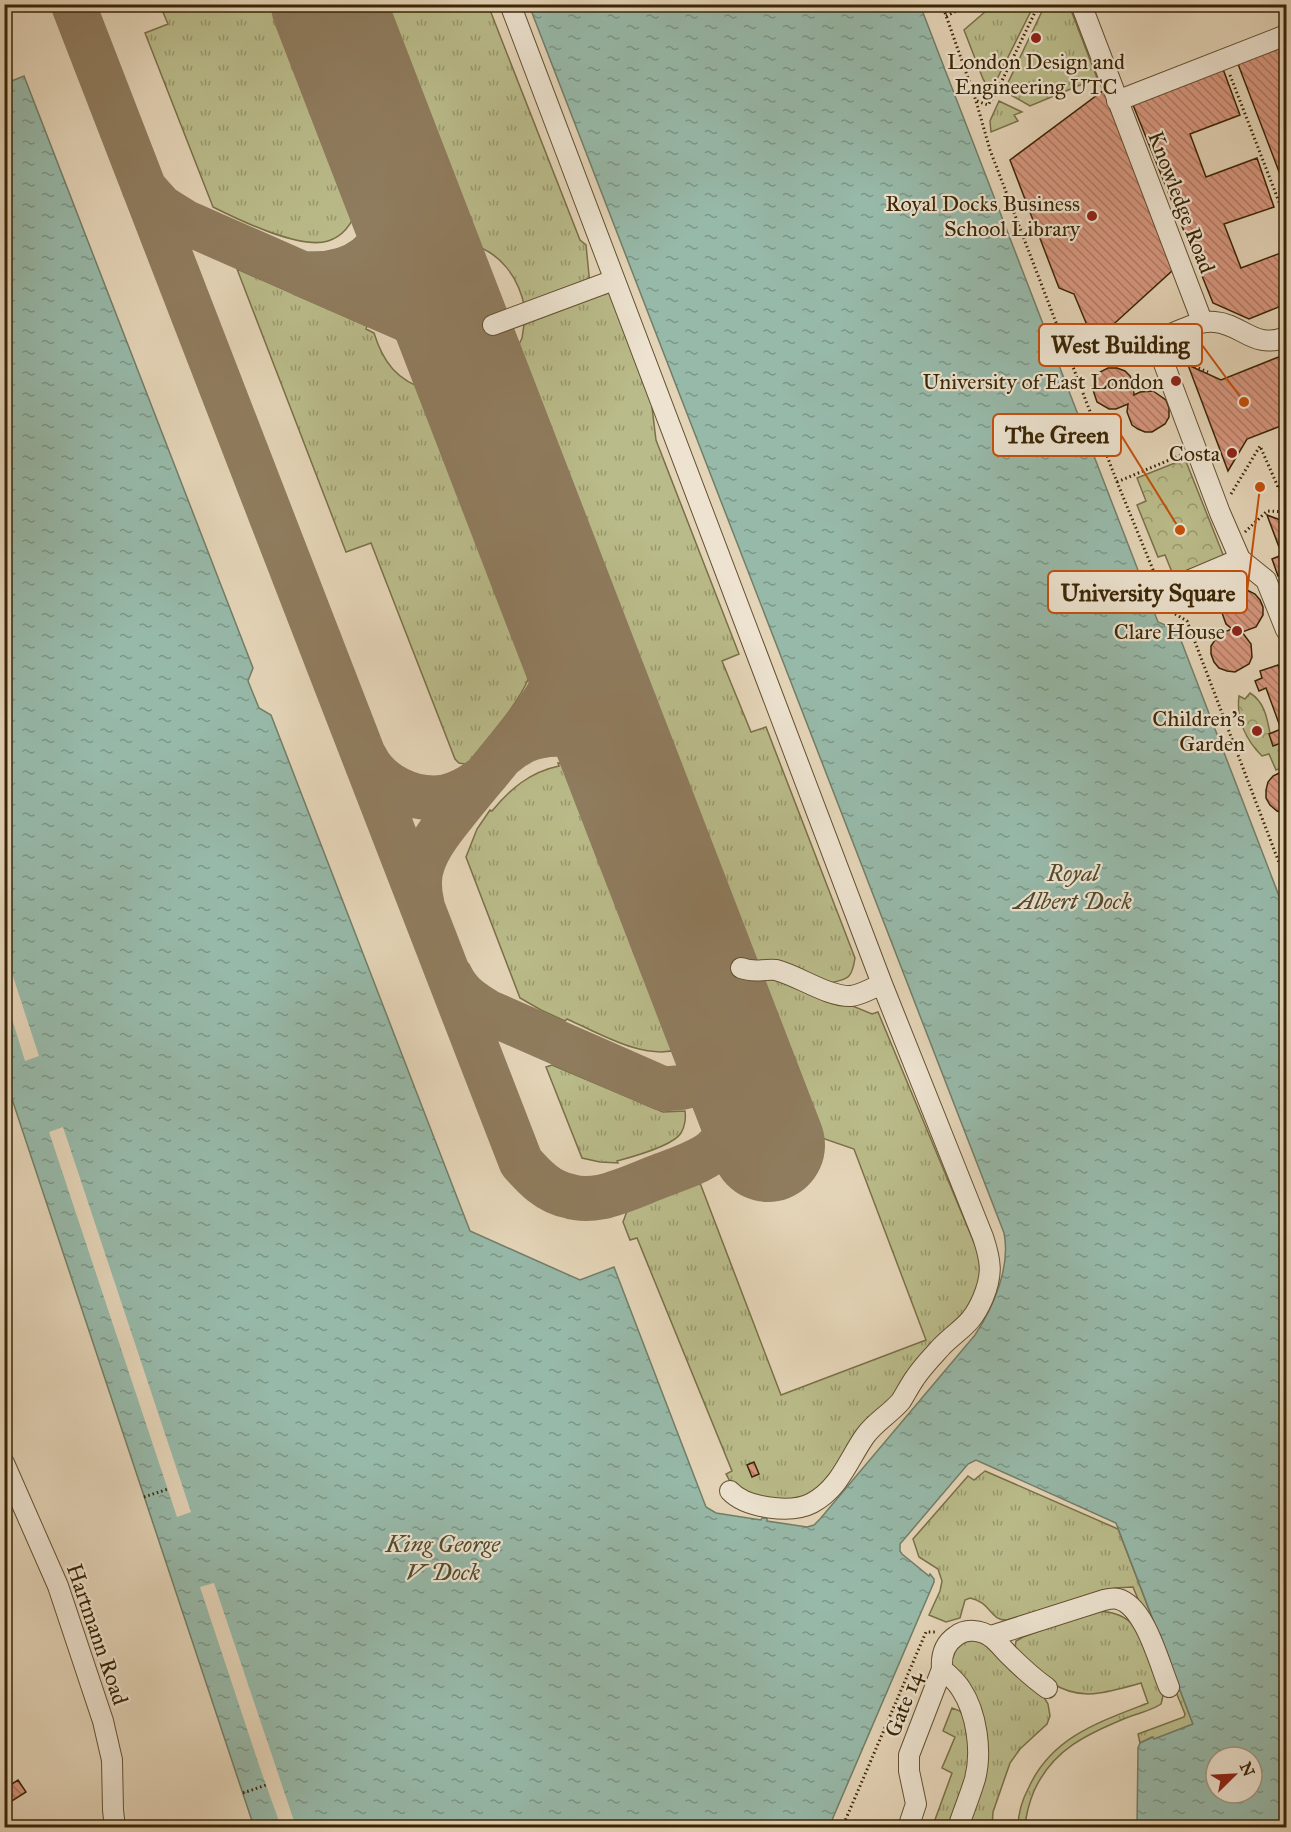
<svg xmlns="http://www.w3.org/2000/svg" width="1291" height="1832" font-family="'IM FELL Great Primer',serif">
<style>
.grass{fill:url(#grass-tufts);stroke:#7a7047;stroke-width:1.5}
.park{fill:url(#park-crowns);stroke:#7a7047;stroke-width:1.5}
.water{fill:url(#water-ripples);stroke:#727e67;stroke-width:1.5;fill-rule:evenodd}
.pier{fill:#e4d4b7}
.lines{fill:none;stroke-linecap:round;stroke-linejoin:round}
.taxiway{stroke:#8f7c5e;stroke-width:45}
.runway{stroke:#8f7c5e;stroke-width:114}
.building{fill:url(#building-back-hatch);stroke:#3a2504;stroke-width:1.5}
.minor-casing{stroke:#645131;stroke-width:22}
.path{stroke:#3a2504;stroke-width:3;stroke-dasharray:1.5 3;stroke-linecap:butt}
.minor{stroke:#ede3d0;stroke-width:20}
.poi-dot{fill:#8f2418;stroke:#ede3d0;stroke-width:2}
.labels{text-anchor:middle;stroke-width:4.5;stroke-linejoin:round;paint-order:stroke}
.poi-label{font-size:22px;fill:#3a2504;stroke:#ede3d0;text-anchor:end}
.street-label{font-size:22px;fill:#3a2504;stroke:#ede3d0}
.water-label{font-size:24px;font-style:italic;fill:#514a2d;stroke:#ede3d0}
.leader{fill:none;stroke:#c54f0a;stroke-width:2}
.callout-dot{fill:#c54f0a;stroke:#ede3d0;stroke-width:2}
.callout{fill:#ede3d0;stroke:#c54f0a;stroke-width:2}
.callout-label{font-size:24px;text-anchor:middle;font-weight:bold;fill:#3a2504}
</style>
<defs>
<pattern id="grass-tufts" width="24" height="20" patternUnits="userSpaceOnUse" patternTransform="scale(1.5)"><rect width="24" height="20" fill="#babb8a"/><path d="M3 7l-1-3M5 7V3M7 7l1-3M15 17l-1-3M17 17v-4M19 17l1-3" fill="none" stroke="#98986f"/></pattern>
<pattern id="park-crowns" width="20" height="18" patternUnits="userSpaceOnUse" patternTransform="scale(1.5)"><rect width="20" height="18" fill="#babb8a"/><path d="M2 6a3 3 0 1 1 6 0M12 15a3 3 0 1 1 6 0" fill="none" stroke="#98986f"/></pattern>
<pattern id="water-ripples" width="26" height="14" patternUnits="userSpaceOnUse" patternTransform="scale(1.5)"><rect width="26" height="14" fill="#97b9a9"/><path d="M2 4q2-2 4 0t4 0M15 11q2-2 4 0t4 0" fill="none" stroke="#7c9687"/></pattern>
<pattern id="building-back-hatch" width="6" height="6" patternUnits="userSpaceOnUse" patternTransform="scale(1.5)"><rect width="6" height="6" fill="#d7977f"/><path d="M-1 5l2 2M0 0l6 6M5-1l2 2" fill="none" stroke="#af7b66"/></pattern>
</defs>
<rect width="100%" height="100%" fill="#e4d4b7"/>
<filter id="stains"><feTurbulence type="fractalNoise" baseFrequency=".00333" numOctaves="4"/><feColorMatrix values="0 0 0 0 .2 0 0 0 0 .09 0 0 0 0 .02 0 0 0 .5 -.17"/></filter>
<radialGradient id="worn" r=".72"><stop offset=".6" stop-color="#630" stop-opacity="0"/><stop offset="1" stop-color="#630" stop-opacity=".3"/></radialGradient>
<path class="grass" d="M 160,5 L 280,5 L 358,207 C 353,222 344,236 328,241 C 300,250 239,220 213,207 L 145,33 L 168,24 Z
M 378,5 L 488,5 L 580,240 L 586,245 L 590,285 L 525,309 C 519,278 501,252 470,244 Z
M 993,5 L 1034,5 L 995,83 L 992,85 L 986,84 L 983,79 L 964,30 Z
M 1045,5 L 1069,5 L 1097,78 L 1030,106 L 1004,91 Z
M 999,101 L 1022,112 L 1014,115 L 1018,121 L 991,132 L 990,121 Z
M 237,269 L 367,326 L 366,329 L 374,333 C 383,362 397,381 428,390 L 530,653 C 531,662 532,669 529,677 C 520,702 488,738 471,760 L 465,764 L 459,763 L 455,759 L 371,543 L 346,552 Z
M 608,292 L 612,294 L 651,399 L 656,440 L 739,654 L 722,661 L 751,732 L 766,727 L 855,958 C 852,978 849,979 830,983 L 750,967 L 513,357 L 522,338 L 525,318 Z
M 558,763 L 571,765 L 680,1049 C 644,1061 599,1033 567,1019 L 565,1021 L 541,1010 L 520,998 L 466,857 L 477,829 L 490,810 L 492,811 C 510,789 530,772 559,766 Z
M 754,978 L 794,982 L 872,1014 L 878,1012 L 980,1257 L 982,1259 L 979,1298 L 818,1493 L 780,1505 L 733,1487 L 726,1474 L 732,1471 L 637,1238 L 630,1240 L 623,1222 L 627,1211 L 700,1183 L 781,1395 L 926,1340 L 854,1149 L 816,1136 Z
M 552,1065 L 663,1112 L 685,1111 C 686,1117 685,1127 681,1133 C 673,1146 632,1157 617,1161 L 618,1163 L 600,1162 L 582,1158 L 546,1067 Z
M 985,1471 L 1118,1529 L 1193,1724 L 1154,1740 L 1152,1737 L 1140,1743 L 1138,1734 L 1184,1717 L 1185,1714 L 1133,1587 L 1115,1588 L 1007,1620 C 990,1621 991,1602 970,1598 L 965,1600 L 960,1618 L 946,1622 L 929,1615 L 940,1591 L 942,1581 L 938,1569 L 919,1557 L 913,1539 L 968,1476 L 974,1480 Z
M 1094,1611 C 1108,1611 1120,1613 1130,1622 C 1137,1629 1163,1680 1163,1690 C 1164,1695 1162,1700 1161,1704 C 1151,1711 1138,1713 1126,1718 C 1086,1735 1053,1749 1034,1791 C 1029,1803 1026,1814 1025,1827 L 1018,1827 C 1018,1812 1022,1800 1029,1787 C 1052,1737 1099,1722 1148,1703 L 1141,1683 C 1127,1687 1113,1691 1099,1693 C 1061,1699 1037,1674 1015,1648 L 1016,1641 L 1023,1637 Z
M 980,1638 L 1039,1689 L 1048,1704 L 1050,1716 L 1047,1724 L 1020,1749 L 1010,1763 L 993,1812 L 992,1827 L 967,1827 L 981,1782 L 951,1667 C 952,1649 961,1640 980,1638 Z
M 952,1708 L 960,1711 L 970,1728 L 973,1758 L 954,1827 L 932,1828 L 952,1773 L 942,1768 L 955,1737 L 943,1731 Z"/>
<path class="park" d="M 1185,459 L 1224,557 L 1174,577 L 1165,555 L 1158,557 L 1137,505 L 1146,501 L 1137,478 Z
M 1250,693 C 1269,705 1267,727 1273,745 L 1286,741 L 1286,766 L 1276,770 L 1269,754 L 1262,756 C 1246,740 1236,719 1239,696 L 1245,699 Z"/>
<path class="water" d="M 529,5 L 920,5 L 1158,622 L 1177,630 L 1286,914 L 1286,1827 L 1137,1827 L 1138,1748 L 1140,1743 L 1153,1737 L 1154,1739 L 1193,1724 L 1116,1523 L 976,1460 L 968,1464 L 900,1544 L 900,1551 L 902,1554 L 929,1576 L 930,1574 L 934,1579 L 934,1582 L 829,1827 L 254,1827 L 5,1078 L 4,84 L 24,76 L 253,668 L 248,681 L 259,708 L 271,715 L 470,1231 L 580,1280 L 614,1267 L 706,1507 L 716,1513 L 761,1520 L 762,1518 L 767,1518 L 767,1521 L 807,1527 L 814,1525 L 820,1519 L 975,1335 C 993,1308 1011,1267 1004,1233 ZM 1216,1757 L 1252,1757 L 1252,1793 L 1216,1793 Z"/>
<path class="pier" d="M 5,952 L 39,1056 L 25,1061 L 5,996 Z
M 63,1127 L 191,1512 L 177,1517 L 49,1132 Z
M 214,1583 L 296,1827 L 281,1827 L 259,1765 L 200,1587 Z"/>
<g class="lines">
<path class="taxiway" d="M 73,4 L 521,1162 C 534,1177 548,1192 569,1196 C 578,1199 591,1199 601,1197 C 620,1193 639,1184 657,1177 C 675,1170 696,1164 712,1152 C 719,1146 725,1139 730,1131 C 742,1109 740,1088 737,1064
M 144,188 L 161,207 L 185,222 L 301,273 C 347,278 382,259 394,213 C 397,204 397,194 397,185
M 302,274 L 426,328 C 449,342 459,354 472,378
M 503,755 C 528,732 567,727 596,746 C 609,754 618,768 627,780
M 365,757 C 378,785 414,802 445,797 C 459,794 471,787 483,778
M 422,904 C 419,891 418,876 423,863 C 429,845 442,829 454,814 C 473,790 493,767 512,743 C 532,718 553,695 561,662 C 565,641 561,620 557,599
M 451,977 C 459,994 473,1003 488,1012 L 661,1088 C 703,1092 723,1064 721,1024"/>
<path class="runway" d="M 328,4 L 768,1145"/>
</g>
<path class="building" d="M 1286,46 L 1286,190 L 1238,64 Z
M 1223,69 L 1240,115 L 1190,134 L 1206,177 L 1257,158 L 1274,207 L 1224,224 L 1241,268 L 1286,251 L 1286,304 L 1249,319 L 1213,303 L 1133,105 Z
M 1104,90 L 1173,270 L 1094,342 L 1074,294 L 1059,288 L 1010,160 Z
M 1286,354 L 1286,424 L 1247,439 L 1228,471 L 1188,365 L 1221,380 Z
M 1108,368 L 1117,368 L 1125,371 L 1130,376 L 1133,382 L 1134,395 L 1140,392 L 1153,391 L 1166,400 L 1169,408 L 1169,417 L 1165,424 L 1152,432 L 1145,432 L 1138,429 L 1132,425 L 1127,412 L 1128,404 L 1116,409 L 1109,409 L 1097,402 L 1092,387 L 1095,378 L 1100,372 Z
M 1267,515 L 1286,522 L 1286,573 L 1278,576 L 1272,559 L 1282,555 Z
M 1240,589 L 1247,590 L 1255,594 L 1260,600 L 1263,607 L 1263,615 L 1256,627 L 1242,632 L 1251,644 L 1252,657 L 1249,664 L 1235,672 L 1227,671 L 1219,668 L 1214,662 L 1211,654 L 1211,646 L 1219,634 L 1232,629 L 1226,624 L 1221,610 L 1227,596 Z
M 1278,665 L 1286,687 L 1286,743 L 1286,741 L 1273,746 L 1269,734 L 1281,729 L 1266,688 L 1259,691 L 1255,681 L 1262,678 L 1260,671 Z
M 1286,771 L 1286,813 L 1283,813 L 1277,811 L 1270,805 L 1266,798 L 1266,790 L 1268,782 L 1273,776 L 1281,772 Z
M 754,1462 L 759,1474 L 752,1477 L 747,1465 Z
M 18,1780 L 26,1792 L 4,1806 L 4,1789 Z"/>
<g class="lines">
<g class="minor-casing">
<path id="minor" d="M 510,4 L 882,984 L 983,1237 C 991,1261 993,1274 983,1298 C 971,1326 961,1327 942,1346 C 933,1356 923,1366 915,1378 C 910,1385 906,1393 901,1401 C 890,1414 875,1422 865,1436 C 848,1460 840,1488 812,1503 C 791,1514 746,1508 730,1491
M 1081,4 L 1202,321
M 1117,101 L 1286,35
M 493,325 L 614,280
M 1286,337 C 1254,350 1242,324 1215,322 C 1198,320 1182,330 1166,336 L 1160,353 L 1220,513 L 1240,559 L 1266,580 L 1286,630
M 1162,592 L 1240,559
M 741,968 C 755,973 761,969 776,970 C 799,976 828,997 851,996 C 861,995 872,988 882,984
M 4,1463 L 58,1586 L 103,1721 L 112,1760 L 113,1810 L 115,1828
M 991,1636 L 1104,1600 C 1108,1599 1114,1598 1118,1599 C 1145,1606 1159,1663 1169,1687
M 908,1828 L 916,1804 L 909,1771 L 909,1755 L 942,1669
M 958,1828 C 963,1812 970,1796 975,1779 C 982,1752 977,1713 961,1689 C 957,1682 949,1675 942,1669 C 941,1656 944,1644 956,1636 C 966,1628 981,1630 991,1637 C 997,1641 1002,1648 1008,1654 C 1020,1666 1033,1678 1047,1688"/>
</g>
<path class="path" d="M 942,4 L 976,101 L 990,150 L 1117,482 L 1156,577
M 946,16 L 971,4
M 1230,75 L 1286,220
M 977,101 L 988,105 L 997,91 L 1039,4
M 1116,334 L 1123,353 L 1145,343
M 1182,361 L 1208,372
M 1117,482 L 1181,455
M 1278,487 L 1286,483
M 1231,494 L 1260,446 L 1278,487 L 1286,499
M 1245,532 L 1267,511 L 1286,512
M 1170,607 L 1172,612 L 1187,621 L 1286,881
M 144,1497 L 168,1489
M 243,1793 L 266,1785
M 842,1828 L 926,1632 L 935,1632"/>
<use href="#minor" class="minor"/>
</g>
<g class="poi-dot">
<circle cx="1036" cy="38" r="6"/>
<circle cx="1092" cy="216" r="6"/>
<circle cx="1176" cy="381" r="6"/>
<circle cx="1232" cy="453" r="6"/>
<circle cx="1237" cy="631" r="6"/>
<circle cx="1257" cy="731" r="6"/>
</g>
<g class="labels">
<g class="poi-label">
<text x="1036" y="69" text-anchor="middle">London Design and<tspan x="1036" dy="25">Engineering UTC</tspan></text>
<text x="1080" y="211">Royal Docks Business<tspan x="1080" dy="25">School Library</tspan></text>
<text x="1164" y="389">University of East London</text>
<text x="1220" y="461">Costa</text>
<text x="1225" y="639">Clare House</text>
<text x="1245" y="726">Children's<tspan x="1245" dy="25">Garden</tspan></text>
</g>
<g class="street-label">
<text transform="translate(1182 202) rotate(69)" y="8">Knowledge Road</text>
<text transform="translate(98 1634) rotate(71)" y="8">Hartmann Road</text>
<text transform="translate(903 1704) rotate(-69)" y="8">Gate 14</text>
</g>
<g class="water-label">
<text x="1073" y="881">Royal<tspan x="1073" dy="28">Albert Dock</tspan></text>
<text x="443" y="1552">King George<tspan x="443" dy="28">V Dock</tspan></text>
</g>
</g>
<path class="leader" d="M1244 402L1202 345M1180 530L1121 435M1260 487L1247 592"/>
<g class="callout-dot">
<circle cx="1244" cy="402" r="6"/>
<circle cx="1180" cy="530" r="6"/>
<circle cx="1260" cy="487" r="6"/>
</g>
<g class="callout">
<rect x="1039" y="324" width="163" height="42" rx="6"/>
<rect x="993" y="414" width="128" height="42" rx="6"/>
<rect x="1048" y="571" width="199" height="42" rx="6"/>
</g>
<g class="callout-label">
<text x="1120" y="353">West Building</text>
<text x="1057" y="443">The Green</text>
<text x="1148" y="601">University Square</text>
</g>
<rect width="1291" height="1832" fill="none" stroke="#e4d4b7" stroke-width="24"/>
<rect x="6" y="6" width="1279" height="1820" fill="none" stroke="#3a2504" stroke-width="3"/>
<rect x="12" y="12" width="1267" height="1808" fill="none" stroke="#3a2504" stroke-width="1.5"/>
<g transform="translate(1234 1775) rotate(66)"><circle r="28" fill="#ede3d0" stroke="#a5977e" stroke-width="1.5"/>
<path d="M0-4.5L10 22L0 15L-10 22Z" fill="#8f2418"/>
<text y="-9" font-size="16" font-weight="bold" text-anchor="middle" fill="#3a2504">N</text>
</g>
<rect width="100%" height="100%" filter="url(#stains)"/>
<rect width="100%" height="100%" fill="url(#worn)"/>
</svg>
